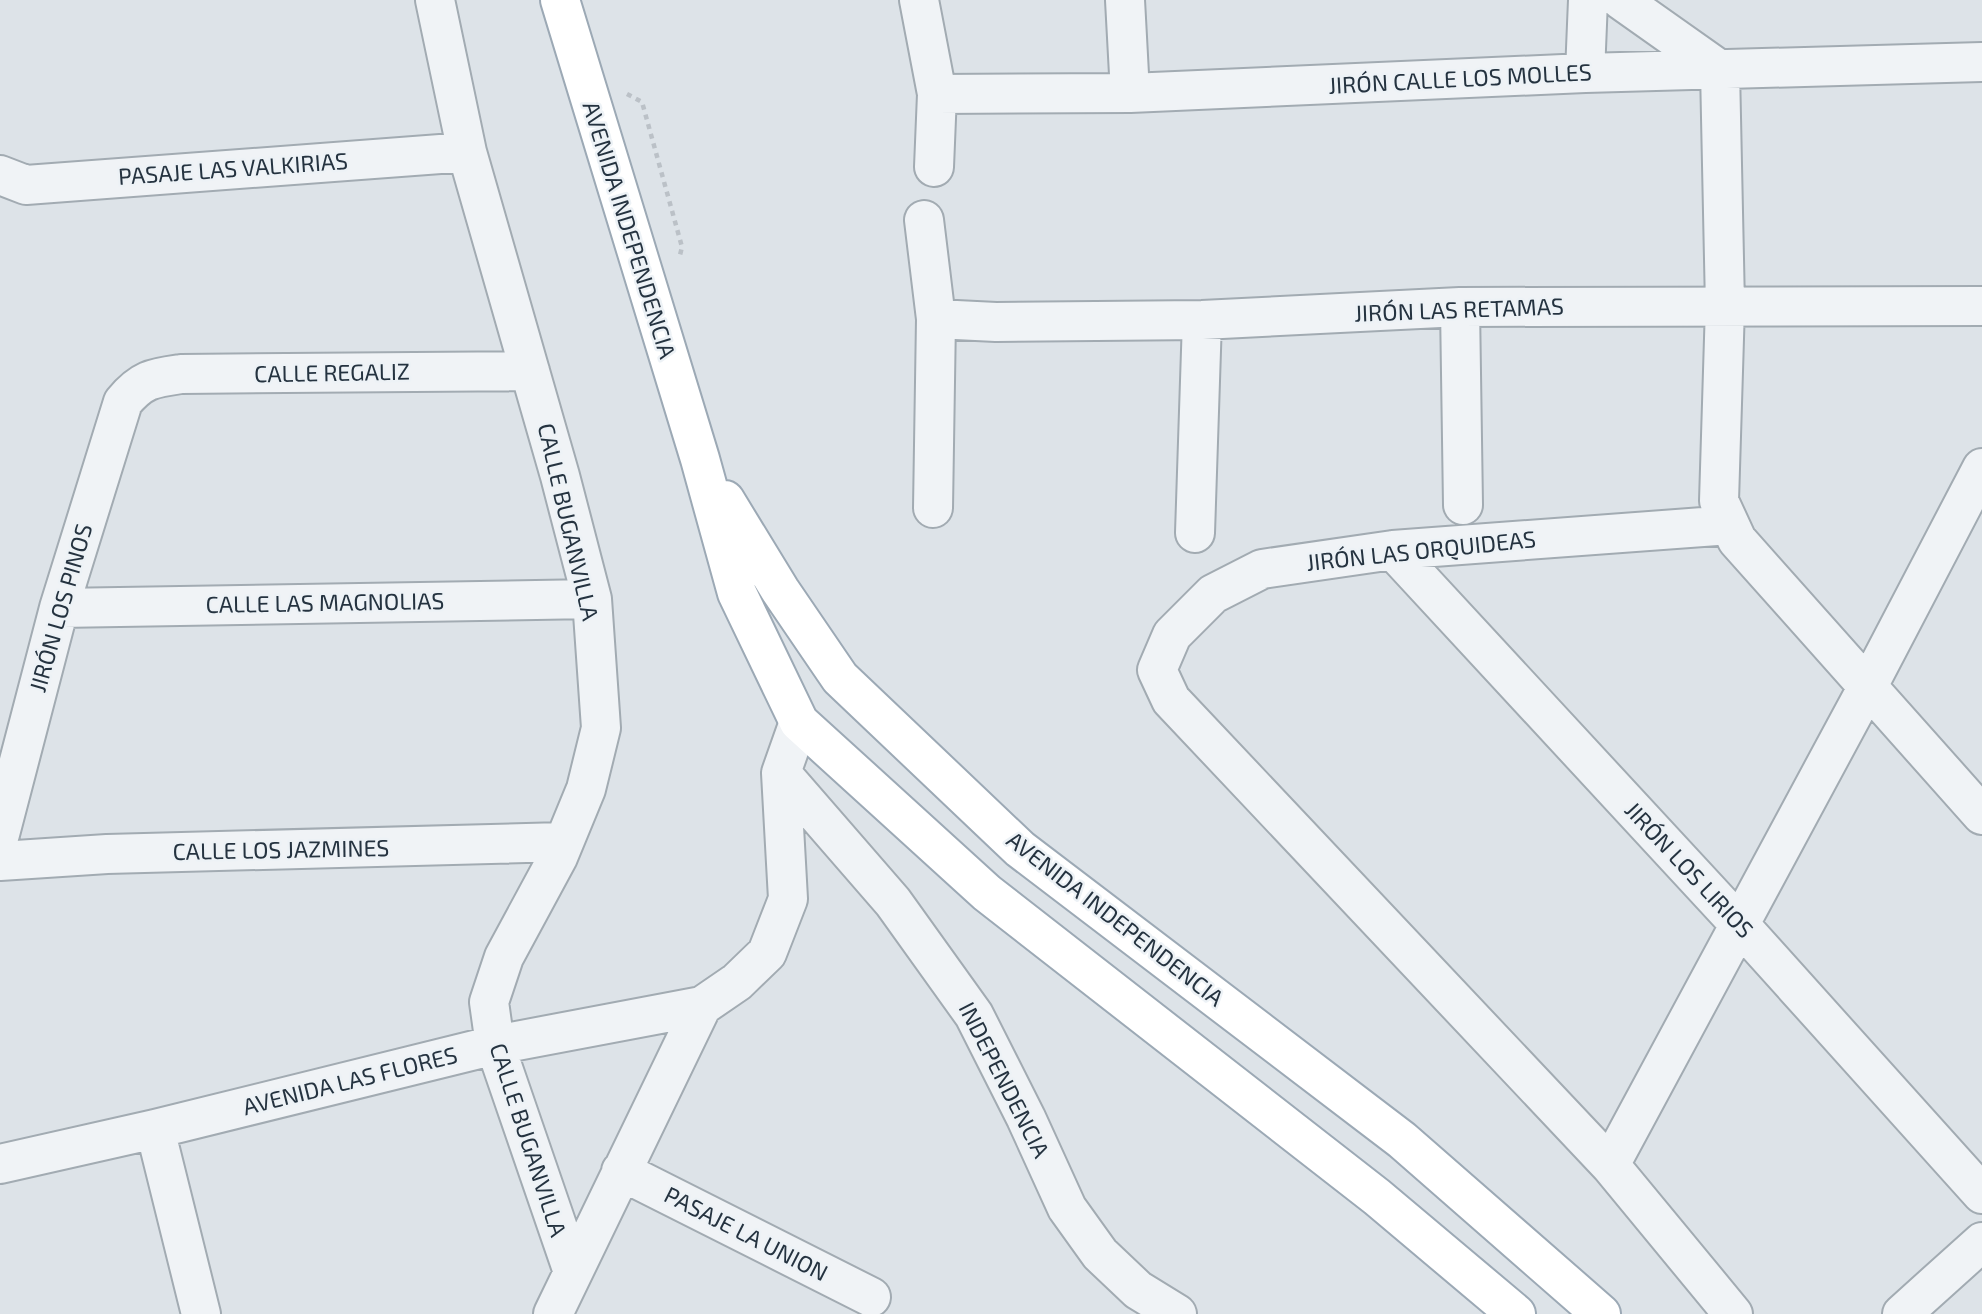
<svg xmlns="http://www.w3.org/2000/svg" width="1982" height="1314" font-family="'Exo 2',sans-serif">
<style>
.lines{fill:none;stroke-linecap:round;stroke-linejoin:round}
.minor-casing{stroke:#a2abb2;stroke-width:42}
.major-casing{stroke:#9ca9b5;stroke-width:42}
.path{stroke:#bbc1c7;stroke-width:4.5;stroke-dasharray:5 5;stroke-linecap:butt}
.minor{stroke:#f0f3f6;stroke-width:38}
.major{stroke:#fff;stroke-width:38}
.labels{text-anchor:middle;stroke-width:5;stroke-linejoin:round;paint-order:stroke}
.street-label{font-size:23px;fill:#253340;stroke:#edf2f6}
</style>
<rect width="100%" height="100%" fill="#dde3e8"/>
<g class="lines">
<g class="minor-casing">
<path id="minor" d="M 435,0 L 467,152 L 560,476 L 592,599 L 601,728 L 586,789 L 558,857 L 504,957 L 489,1002 L 495,1045 L 573,1272
M 919,0 L 937,94 L 934,167
M 1125,0 L 1130,93
M 1621,0 L 1720,70 L 1725,306 L 1719,501 L 1737,540 L 1982,815
M 1585,73 L 1588,0
M 937,94 L 1130,93 L 1585,73 L 1982,62
M 0,175 L 26,185 L 467,152
M 924,220 L 936,319 L 933,508
M 1460,307 L 1463,505
M 936,319 L 996,322 L 1202,320 L 1460,307 L 1982,306
M 1730,525 L 1393,550 L 1262,569 L 1213,594 L 1172,635 L 1157,670 L 1171,700 L 1610,1165 L 1733,1314
M 1195,533 L 1202,320
M 1393,550 L 1740,925 L 1982,1194
M 59,608 L 592,599
M 781,773 L 893,902 L 974,1015 L 1026,1118 L 1067,1208 L 1100,1254 L 1138,1290 L 1177,1314
M 0,834 L 59,608 L 123,402 C 142,379 153,378 181,374 L 530,371
M 0,861 L 107,854 L 563,842
M 155,1129 L 201,1314
M 0,1164 L 155,1129 L 495,1045 L 702,1006
M 1610,1165 L 1867,688 L 1982,468
M 621,1171 L 871,1297
M 553,1314 L 702,1006 L 737,982 L 767,953 L 788,899 L 781,773 L 799,722
M 1902,1314 L 1982,1242"/>
</g>
<g class="major-casing">
<path id="major" d="M 560,0 L 700,459 L 737,593 L 799,722 L 987,893 L 1377,1197 L 1516,1314
M 725,500 L 780,590 L 840,678 L 1020,849 L 1402,1140 L 1601,1314"/>
</g>
<path class="path" d="M 627,94 L 642,102 L 682,247 L 679,259"/>
<use href="#minor" class="minor"/>
<use href="#major" class="major"/>
</g>
<g class="labels">
<g class="street-label">
<text transform="translate(1460 79) rotate(-3)" y="8">JIRÓN CALLE LOS MOLLES</text>
<text transform="translate(233 169) rotate(-4)" y="8">PASAJE LAS VALKIRIAS</text>
<text transform="translate(629 230) rotate(73)" y="8">AVENIDA INDEPENDENCIA</text>
<text transform="translate(1459 310) rotate(-2)" y="8">JIRÓN LAS RETAMAS</text>
<text transform="translate(332 373) rotate(-1)" y="8">CALLE REGALIZ</text>
<text transform="translate(568 522) rotate(77)" y="8">CALLE BUGANVILLA</text>
<text transform="translate(1421 551) rotate(-6)" y="8">JIRÓN LAS ORQUIDEAS</text>
<text transform="translate(325 603) rotate(-1)" y="8">CALLE LAS MAGNOLIAS</text>
<text transform="translate(61 608) rotate(-74)" y="8">JIRÓN LOS PINOS</text>
<text transform="translate(281 850) rotate(-1)" y="8">CALLE LOS JAZMINES</text>
<text transform="translate(1689 870) rotate(47)" y="8">JIRÓN LOS LIRIOS</text>
<text transform="translate(1115 919) rotate(38)" y="8">AVENIDA INDEPENDENCIA</text>
<text transform="translate(1004 1080) rotate(63)" y="8">INDEPENDENCIA</text>
<text transform="translate(350 1081) rotate(-14)" y="8">AVENIDA LAS FLORES</text>
<text transform="translate(528 1140) rotate(72)" y="8">CALLE BUGANVILLA</text>
<text transform="translate(746 1234) rotate(27)" y="8">PASAJE LA UNION</text>
</g>
</g>
</svg>
